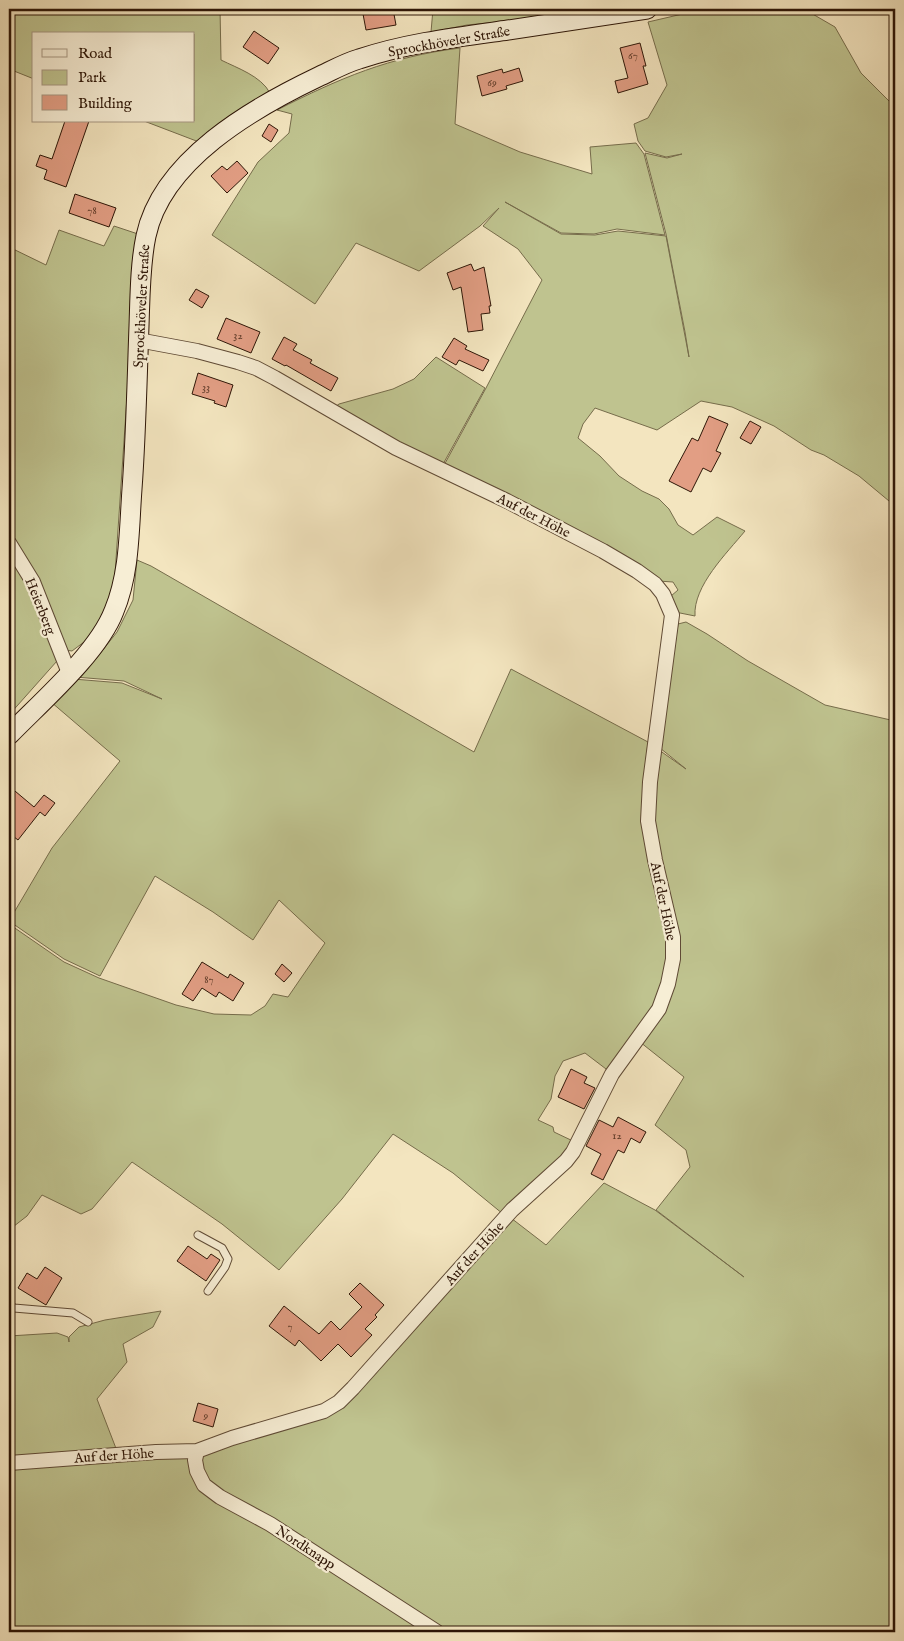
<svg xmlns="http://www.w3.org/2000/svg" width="904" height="1641" font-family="'IM FELL English',serif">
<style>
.green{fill:#bfc38f;stroke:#766c4b}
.building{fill:#e29e84;stroke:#2e1607}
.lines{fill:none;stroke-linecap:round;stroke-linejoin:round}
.lane-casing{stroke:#5f4a35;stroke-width:9}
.street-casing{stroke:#5f4a35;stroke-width:16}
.secondary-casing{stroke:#2e1607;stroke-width:21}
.lane{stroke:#f7eed5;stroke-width:7}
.street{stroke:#f7eed5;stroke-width:14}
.secondary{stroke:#f7eed5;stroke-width:19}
.labels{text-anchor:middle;stroke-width:4.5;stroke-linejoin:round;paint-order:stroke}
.number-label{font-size:11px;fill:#5b3826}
.street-label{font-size:14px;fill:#2e1607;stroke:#f7eed5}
</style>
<rect width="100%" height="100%" fill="#f3e5bf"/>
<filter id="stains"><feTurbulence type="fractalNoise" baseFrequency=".004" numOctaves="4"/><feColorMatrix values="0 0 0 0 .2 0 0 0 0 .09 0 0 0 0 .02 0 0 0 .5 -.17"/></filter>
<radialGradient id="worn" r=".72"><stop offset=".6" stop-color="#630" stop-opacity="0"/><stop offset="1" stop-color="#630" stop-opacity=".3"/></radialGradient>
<path class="green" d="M 9,9 L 220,9 L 221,60 C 237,68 261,76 270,93 L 199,142 L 144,121 L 194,121 L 194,34 L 34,34 L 34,79 L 9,69 Z
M 433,9 L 615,9 L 599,12 L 467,25 L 431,32 Z
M 704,9 L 804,9 L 835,27 L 861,73 L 895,107 L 895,506 L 859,476 L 824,455 L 811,450 L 774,426 L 732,407 L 701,401 L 657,430 L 595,408 L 583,424 L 578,438 L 600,456 L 619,476 L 642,491 L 659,499 L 669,509 L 678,525 L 693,535 L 717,517 L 745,531 C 727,553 693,586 695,616 L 675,612 L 671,596 L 678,590 L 673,582 L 658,581 L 443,467 L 486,388 L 542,280 L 518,249 L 483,226 L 499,208 L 480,226 L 419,271 L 356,243 L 315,304 L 212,235 L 258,162 L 289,133 L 292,114 L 277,110 C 340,78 389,57 460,48 L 455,124 L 520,152 L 592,174 L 590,147 L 636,143 L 644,154 L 665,235 L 617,229 L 594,234 L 561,233 L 505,202 L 561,234 L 595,235 L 618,231 L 666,236 L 689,357 L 685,332 L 666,234 L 645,153 L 667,158 L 682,154 L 666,157 L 645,151 L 638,141 L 634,124 L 648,118 L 667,85 L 648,22 Z
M 114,226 L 138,234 L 114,589 L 97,625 L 88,639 L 72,651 L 65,650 L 9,539 L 9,247 L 46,265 L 59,230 L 104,246 Z
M 436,357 L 485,388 L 442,466 L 335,407 L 339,404 L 393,389 L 414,379 Z
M 9,544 L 14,551 L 57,661 L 9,715 Z
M 137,560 L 151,566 L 474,752 L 511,669 L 648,742 L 644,779 L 667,934 L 667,960 L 655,1007 L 610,1072 L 585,1053 L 563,1061 L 555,1076 L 551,1099 L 538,1120 L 553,1127 L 554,1132 L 575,1142 L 563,1158 L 503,1214 L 453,1173 L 393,1134 L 342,1199 L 279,1270 L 222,1224 L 132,1162 L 92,1209 L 81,1214 L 42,1195 L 27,1216 L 9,1230 L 9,924 L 64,962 L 99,978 L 176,1005 L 214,1014 L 251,1015 L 265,1006 L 273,994 L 288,997 L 325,943 L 279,900 L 253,940 L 213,912 L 155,876 L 100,976 L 64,959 L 9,921 L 52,848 L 120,761 L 51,702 L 73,679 L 122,683 L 162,699 L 124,681 L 75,677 L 95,660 L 117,632 L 133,600 Z
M 686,622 L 707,634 L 748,661 L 825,705 L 895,721 L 895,1632 L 441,1632 L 206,1484 L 201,1454 L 326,1414 L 511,1218 L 546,1245 L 604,1183 L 655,1210 L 744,1277 L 656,1210 L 690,1167 L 686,1150 L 655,1125 L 684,1077 L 640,1042 L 674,983 L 678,969 L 679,935 L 652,822 L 659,750 L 686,769 L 660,748 L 678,624 Z
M 161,1311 L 153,1327 L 123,1344 L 127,1362 L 97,1399 L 117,1451 L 9,1458 L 9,1336 L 57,1333 L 68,1337 L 69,1342 L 69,1337 L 79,1327 L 105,1320 Z
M 189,1453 L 195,1474 L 429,1632 L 9,1632 L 9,1466 Z"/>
<path class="building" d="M 393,9 L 396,25 L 366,30 L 363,14 Z
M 254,31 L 279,48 L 268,64 L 243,47 Z
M 640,43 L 646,66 L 643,66 L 648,84 L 618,93 L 615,81 L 628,78 L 620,48 Z
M 519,68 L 523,81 L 506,86 L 507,89 L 482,96 L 477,76 L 502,69 L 503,73 Z
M 65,121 L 89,121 L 66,187 L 44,179 L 47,170 L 36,166 L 40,155 L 52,159 Z
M 269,124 L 278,130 L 271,142 L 262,136 Z
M 237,161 L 248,173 L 227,193 L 211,176 L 222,166 L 227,170 Z
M 75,194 L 116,208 L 109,227 L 69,213 Z
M 471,264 L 474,271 L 484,267 L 491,306 L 489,306 L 490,313 L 481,314 L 483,330 L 468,332 L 461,287 L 453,290 L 447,273 Z
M 196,289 L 209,296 L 202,308 L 189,300 Z
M 226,318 L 260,332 L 251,353 L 217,339 Z
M 284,337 L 297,344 L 293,350 L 312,360 L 310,363 L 338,378 L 331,391 L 286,365 L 285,366 L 272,359 Z
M 454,338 L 467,346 L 465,349 L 489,360 L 483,371 L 459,360 L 456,365 L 442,357 Z
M 198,373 L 233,385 L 226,407 L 214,403 L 215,401 L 192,394 Z
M 709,416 L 728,424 L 716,451 L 721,453 L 711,472 L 703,468 L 691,492 L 669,481 L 692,438 L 698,441 Z
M 750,421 L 761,427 L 751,444 L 740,438 Z
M 9,786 L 34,807 L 44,795 L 55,803 L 45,816 L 40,812 L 18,840 L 9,833 Z
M 202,962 L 228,978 L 230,974 L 244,983 L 233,1001 L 219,992 L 216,997 L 202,988 L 193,1001 L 182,994 Z
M 282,964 L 292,973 L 284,982 L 275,974 Z
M 571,1069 L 587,1077 L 584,1083 L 595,1088 L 584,1109 L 558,1097 Z
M 618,1117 L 646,1132 L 640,1143 L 631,1138 L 624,1153 L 618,1150 L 603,1180 L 591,1174 L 601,1154 L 586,1146 L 599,1120 L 613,1127 Z
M 188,1246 L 207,1259 L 211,1254 L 220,1260 L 206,1281 L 177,1261 Z
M 45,1267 L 62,1278 L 46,1305 L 18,1288 L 27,1273 L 37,1279 Z
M 360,1283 L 384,1305 L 375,1315 L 377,1317 L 365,1329 L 372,1335 L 351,1357 L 338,1344 L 321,1361 L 299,1340 L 295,1346 L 269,1326 L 284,1306 L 319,1334 L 331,1321 L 340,1330 L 362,1307 L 349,1294 Z
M 198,1403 L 218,1409 L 213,1427 L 193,1421 Z"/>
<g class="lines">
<g class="lane-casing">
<path id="lane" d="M 198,1235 L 222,1248 L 228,1259 L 225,1267 L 208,1291
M 9,1304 L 14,1308 L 73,1313 L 88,1322"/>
</g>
<g class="street-casing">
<path id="street" d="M 9,543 L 33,582 L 69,673
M 197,1451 L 195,1460 L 197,1471 L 204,1485 L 220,1497 L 270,1524 L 437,1632
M 9,1463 L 156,1452 L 197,1451 L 232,1438 L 324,1411 L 339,1402 L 353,1388 L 512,1210 L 566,1161 L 573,1152 L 612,1074 L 659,1009 L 668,984 L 673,959 L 673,937 L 655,860 L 648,821 L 650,782 L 672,615 L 663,594 L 655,584 L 637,571 L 603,551 L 507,501 L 396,448 L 275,378 L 256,368 L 238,362 L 197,351 L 138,340"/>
</g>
<g class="secondary-casing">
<path id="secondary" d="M 9,735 C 41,702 98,653 114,611 C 130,573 129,529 132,489 C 136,435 137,380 139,326 C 140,298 140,264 146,236 C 162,160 253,108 318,77 C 331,71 345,63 359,59 C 407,43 458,37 508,30 C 554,23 600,16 647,9"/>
</g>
<use href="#lane" class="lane"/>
<use href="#street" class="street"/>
<use href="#secondary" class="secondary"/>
</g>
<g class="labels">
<g class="number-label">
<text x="633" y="59">67</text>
<text x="492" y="86">69</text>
<text x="92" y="214">78</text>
<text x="238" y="339">32</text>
<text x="206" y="391">33</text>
<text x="209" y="983">87</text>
<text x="617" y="1139">12</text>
<text x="290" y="1330">7</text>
<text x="206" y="1419">9</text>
</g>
<g class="street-label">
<text transform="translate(449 41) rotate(-10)" y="5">Sprockhöveler Straße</text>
<text transform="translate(141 306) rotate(-87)" y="5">Sprockhöveler Straße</text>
<text transform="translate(534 515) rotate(27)" y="5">Auf der Höhe</text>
<text transform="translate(41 606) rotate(68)" y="5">Heierberg</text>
<text transform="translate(664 901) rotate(78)" y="5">Auf der Höhe</text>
<text transform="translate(474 1253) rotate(-48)" y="5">Auf der Höhe</text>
<text transform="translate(114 1455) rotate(-4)" y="5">Auf der Höhe</text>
<text transform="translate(306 1547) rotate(33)" y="5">Nordknapp</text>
</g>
</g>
<rect width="904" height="1641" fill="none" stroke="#f3e5bf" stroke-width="30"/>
<rect x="10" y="10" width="884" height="1621" fill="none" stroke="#2e1607" stroke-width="2.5"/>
<rect x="15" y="15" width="874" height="1611" fill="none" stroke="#2e1607"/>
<rect x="32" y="32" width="162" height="90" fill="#f7eed5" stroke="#a79883"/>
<rect x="42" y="49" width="25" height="8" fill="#f7eed5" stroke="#a79883"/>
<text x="78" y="58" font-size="15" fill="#2e1607">Road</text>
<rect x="42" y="70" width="25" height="15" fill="#bfc38f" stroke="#a79883"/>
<text x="78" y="82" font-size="15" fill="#2e1607">Park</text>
<rect x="42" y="95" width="25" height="15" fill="#e29e84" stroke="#a79883"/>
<text x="78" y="108" font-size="15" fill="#2e1607">Building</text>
<rect width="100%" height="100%" filter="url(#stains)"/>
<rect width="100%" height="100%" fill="url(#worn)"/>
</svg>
